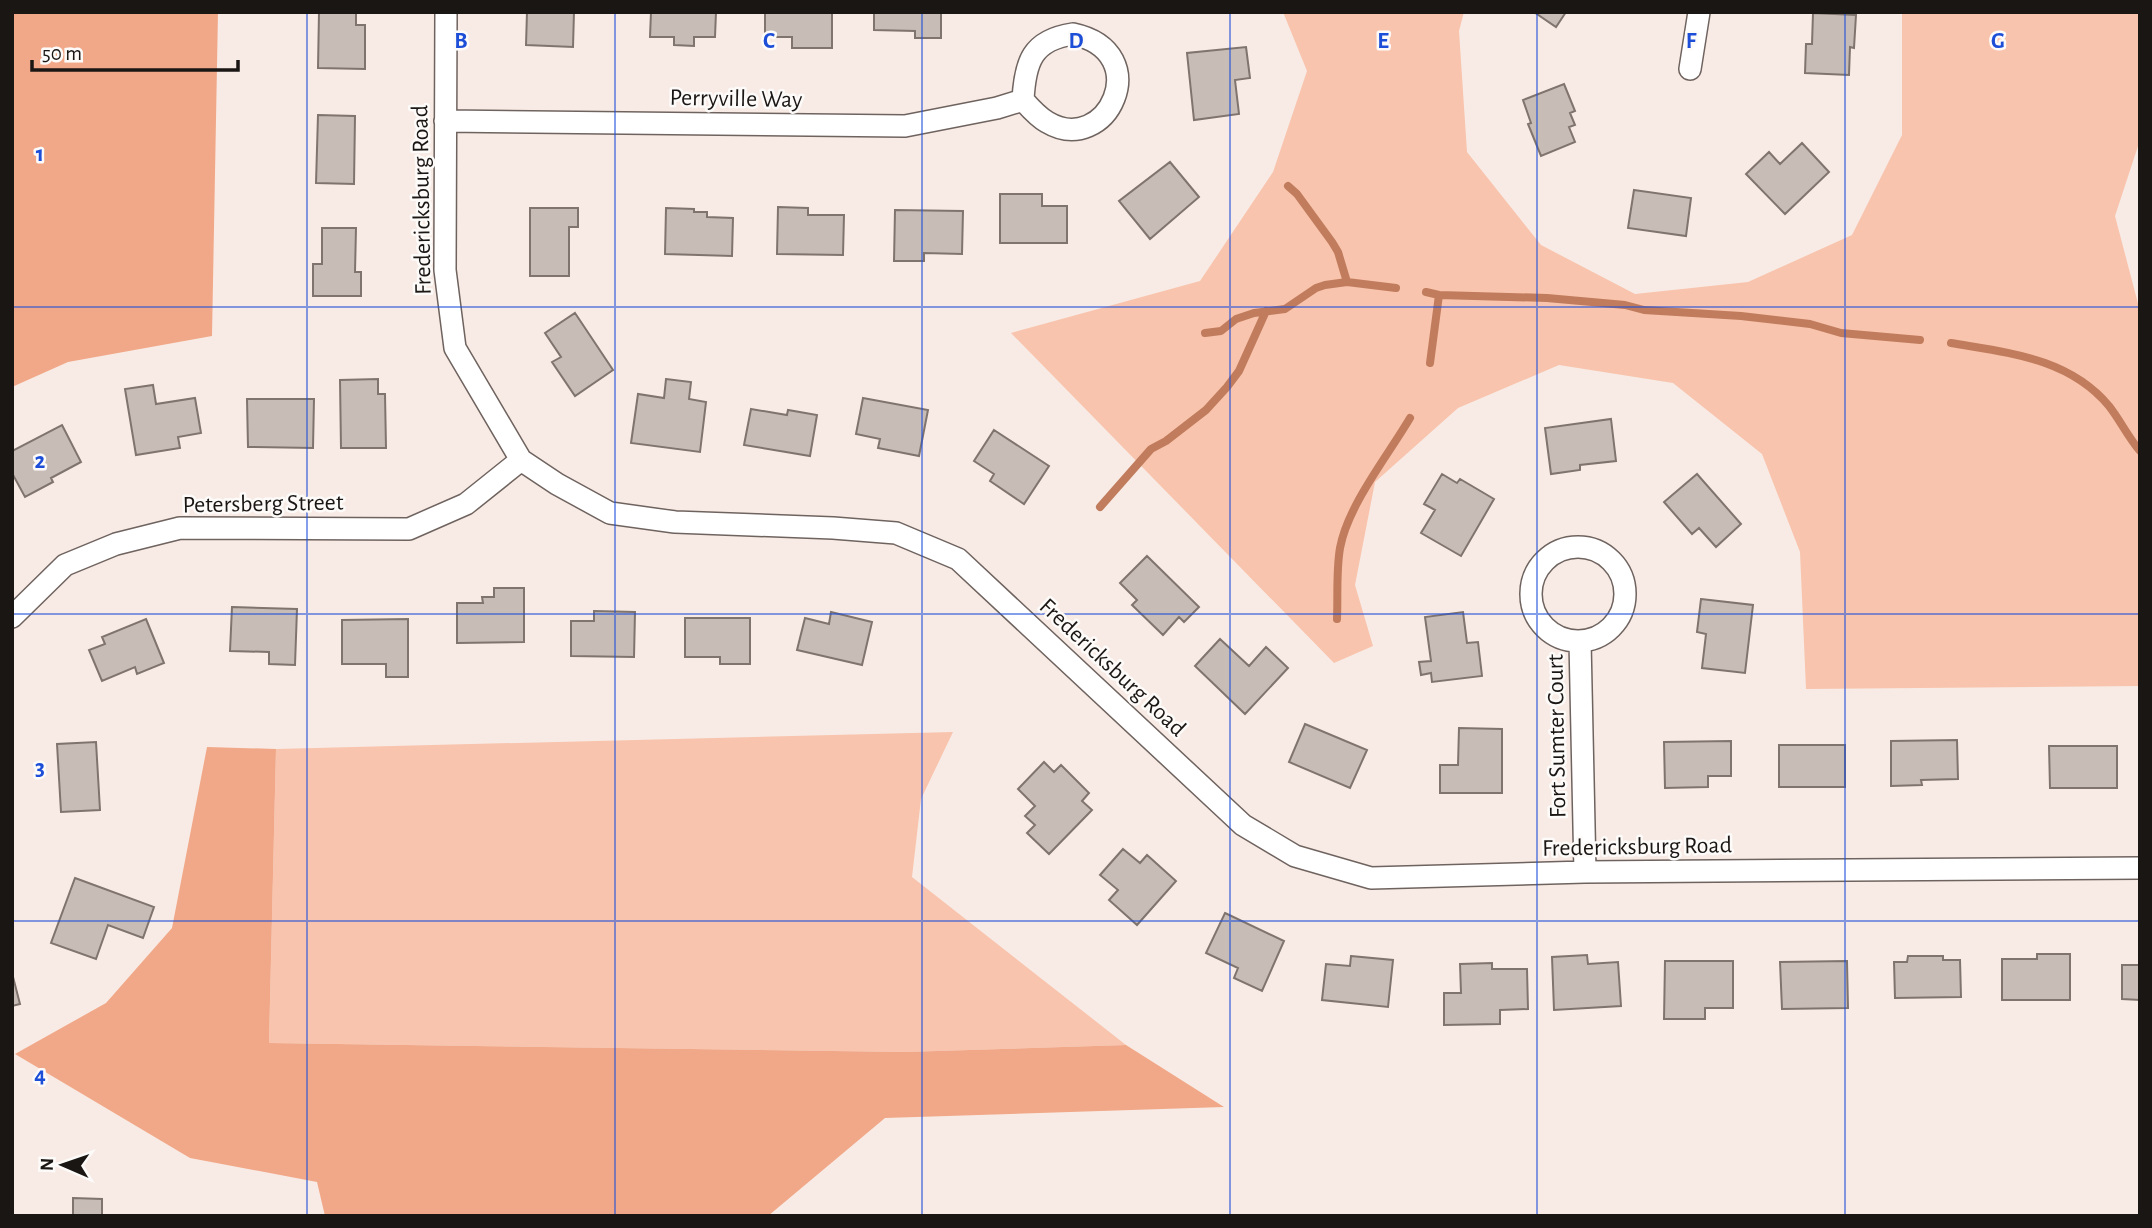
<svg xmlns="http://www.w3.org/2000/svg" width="2152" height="1228" font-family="'Alegreya Sans',sans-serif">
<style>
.green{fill:#f8c4ad}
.forest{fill:#f1a888}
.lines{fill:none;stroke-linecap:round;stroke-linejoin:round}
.stream{stroke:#c17c5d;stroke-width:8}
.building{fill:#c8bcb6;stroke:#80746f;stroke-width:2}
.street-casing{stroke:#6f635f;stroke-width:24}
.street{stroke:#fff;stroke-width:21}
.grid{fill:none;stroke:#1d4ed8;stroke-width:2;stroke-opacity:0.55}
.labels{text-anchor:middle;stroke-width:5;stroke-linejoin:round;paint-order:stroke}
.street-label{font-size:24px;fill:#1a1614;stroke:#fdfbf9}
.grid-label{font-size:23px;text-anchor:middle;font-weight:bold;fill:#1d4ed8;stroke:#fdfbf9;stroke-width:5;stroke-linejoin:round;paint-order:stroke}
</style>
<rect width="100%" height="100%" fill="#f8ebe5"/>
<path class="green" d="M 1283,12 L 1464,12 L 1459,31 L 1467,152 L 1541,245 L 1635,294 L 1748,282 L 1852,235 L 1902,135 L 1902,12 L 2140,12 L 2140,140 L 2115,216 L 2140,311 L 2140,686 L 1806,689 L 1800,552 L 1762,454 L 1673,383 L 1559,365 L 1458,408 L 1375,482 L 1355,585 L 1373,646 L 1334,663 L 1011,333 L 1200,281 L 1273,172 L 1307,71 Z
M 953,732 L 921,799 L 912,877 L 1126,1045 L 904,1052 L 269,1043 L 276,749 Z"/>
<path class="forest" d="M 12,12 L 218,12 L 212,336 L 68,362 L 12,387 Z
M 207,747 L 276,749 L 269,1043 L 904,1052 L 1126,1045 L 1224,1107 L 885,1118 L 768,1216 L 325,1216 L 317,1182 L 190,1158 L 15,1054 L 106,1003 L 172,928 Z"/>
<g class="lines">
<path class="stream" d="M 1288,186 L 1297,194 L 1332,242 L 1338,252 L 1347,282
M 1426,292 L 1439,295 L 1547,298 L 1625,305 L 1644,310 L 1741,316 L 1810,324 L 1841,333 L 1920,340
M 1205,333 L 1221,331 L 1236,319 L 1254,313 L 1285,309 L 1316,288 L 1325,285 L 1347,282 L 1396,288
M 1951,343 C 2009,353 2069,358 2109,406 C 2120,420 2128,437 2140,451
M 1430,363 L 1439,295
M 1100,507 L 1151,449 L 1166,441 L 1206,410 L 1227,387 L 1239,371 L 1266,311
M 1337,619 C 1338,595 1336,572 1340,548 C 1348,505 1387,457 1410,418"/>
</g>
<path class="building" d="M 319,12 L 356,12 L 356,25 L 365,25 L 365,69 L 318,68 Z
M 527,12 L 574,12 L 573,47 L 526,45 Z
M 651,12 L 716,12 L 715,37 L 694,37 L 694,46 L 674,45 L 674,37 L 650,37 Z
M 765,12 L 832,12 L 832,48 L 792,48 L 792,37 L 765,37 Z
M 874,12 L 941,12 L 941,38 L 915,38 L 915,31 L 874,30 Z
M 1534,12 L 1566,12 L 1556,27 Z
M 1813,13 L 1856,15 L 1854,48 L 1850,47 L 1849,75 L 1805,73 L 1806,44 L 1812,44 Z
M 1246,47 L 1250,78 L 1235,80 L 1239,114 L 1194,120 L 1187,53 Z
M 1564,84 L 1575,111 L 1570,113 L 1575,125 L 1569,127 L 1575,142 L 1541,156 L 1528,124 L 1531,123 L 1523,100 Z
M 318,115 L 355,116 L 354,184 L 316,183 Z
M 1802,143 L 1829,172 L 1785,214 L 1746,174 L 1769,152 L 1780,164 Z
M 1170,162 L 1199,197 L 1150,239 L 1119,201 Z
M 1634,190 L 1691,198 L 1686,236 L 1628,228 Z
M 1000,194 L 1042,194 L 1042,206 L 1067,206 L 1067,243 L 1000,243 Z
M 778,207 L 808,208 L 808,215 L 844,215 L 843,255 L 777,254 Z
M 530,208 L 578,208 L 578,227 L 569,227 L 569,276 L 530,276 Z
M 666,208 L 694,209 L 694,212 L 707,212 L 707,217 L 733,218 L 732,256 L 665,254 Z
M 895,210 L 963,211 L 962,254 L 924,253 L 924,261 L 894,261 Z
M 322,228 L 356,228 L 355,272 L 361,272 L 361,296 L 313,296 L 313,264 L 322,264 Z
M 575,313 L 613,370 L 575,396 L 552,362 L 561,357 L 545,333 Z
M 378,379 L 378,394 L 385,394 L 386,448 L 341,448 L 340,380 Z
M 666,379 L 691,382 L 689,399 L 706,402 L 700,452 L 631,443 L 638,394 L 664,398 Z
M 153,385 L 156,404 L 195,398 L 201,433 L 178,437 L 180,448 L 136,455 L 125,389 Z
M 863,398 L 928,410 L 919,456 L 878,448 L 880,439 L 856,434 Z
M 247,399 L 314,399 L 313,448 L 248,447 Z
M 751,409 L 787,415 L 788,410 L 817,415 L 810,456 L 744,445 Z
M 1611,419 L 1616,461 L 1580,465 L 1580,470 L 1551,474 L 1545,428 Z
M 62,425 L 81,462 L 51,478 L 53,482 L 25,497 L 12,473 L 12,451 Z
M 994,430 L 1049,466 L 1024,504 L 990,481 L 994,474 L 974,461 Z
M 1442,474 L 1457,483 L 1460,479 L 1494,499 L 1461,556 L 1421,533 L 1435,510 L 1424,504 Z
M 1697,474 L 1741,524 L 1716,547 L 1699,528 L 1692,534 L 1664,502 Z
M 1147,556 L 1199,607 L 1184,622 L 1179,617 L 1163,635 L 1132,605 L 1137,600 L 1120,583 Z
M 494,588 L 524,588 L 524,642 L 457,643 L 457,603 L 483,603 L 482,597 L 494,597 Z
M 1701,599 L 1753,605 L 1745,673 L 1702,668 L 1706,634 L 1697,632 Z
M 232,607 L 297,609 L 295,665 L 269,664 L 269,652 L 230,651 Z
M 594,611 L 635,612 L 634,657 L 571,656 L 571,621 L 594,621 Z
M 831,612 L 872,622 L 862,665 L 797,650 L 805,618 L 829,624 Z
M 1463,612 L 1467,643 L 1478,642 L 1482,676 L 1432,682 L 1431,673 L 1421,675 L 1419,662 L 1431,661 L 1425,617 Z
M 685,618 L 750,618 L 750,664 L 720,664 L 720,657 L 685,657 Z
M 146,619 L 164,663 L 137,674 L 135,667 L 102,681 L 89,650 L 105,644 L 102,637 Z
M 408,619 L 408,677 L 386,677 L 386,664 L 342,664 L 342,620 Z
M 1220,639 L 1249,666 L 1266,647 L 1288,668 L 1245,714 L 1195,666 Z
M 1305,724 L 1367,750 L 1350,788 L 1289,762 Z
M 1459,728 L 1502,729 L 1502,793 L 1440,793 L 1440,765 L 1458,765 Z
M 1957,740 L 1958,779 L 1921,780 L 1922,785 L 1891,786 L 1891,741 Z
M 1731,741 L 1731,776 L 1708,776 L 1708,787 L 1665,788 L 1664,742 Z
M 96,742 L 100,810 L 61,812 L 57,744 Z
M 1779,745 L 1845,745 L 1845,787 L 1779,787 Z
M 2049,746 L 2117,746 L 2117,788 L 2050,788 Z
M 1044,762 L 1054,772 L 1061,765 L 1089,793 L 1082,801 L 1092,810 L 1049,854 L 1027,833 L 1035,825 L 1025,816 L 1035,806 L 1018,789 Z
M 1123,849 L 1140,863 L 1147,855 L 1176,881 L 1137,925 L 1109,900 L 1118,890 L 1100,875 Z
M 75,878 L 154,907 L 143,938 L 108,925 L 96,959 L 51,943 Z
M 1225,913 L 1284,941 L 1262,991 L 1234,978 L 1238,968 L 1206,953 Z
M 2037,954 L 2070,954 L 2070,1000 L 2002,1000 L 2002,959 L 2037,959 Z
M 1587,955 L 1588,964 L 1618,962 L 1621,1006 L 1554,1010 L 1552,957 Z
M 1351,956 L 1393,960 L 1388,1007 L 1322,1000 L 1326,964 L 1350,966 Z
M 1908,956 L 1943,956 L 1943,960 L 1960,960 L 1961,997 L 1895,998 L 1894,962 L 1907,962 Z
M 1665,961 L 1733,961 L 1733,1008 L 1705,1008 L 1705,1019 L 1664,1019 Z
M 1847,961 L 1848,1008 L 1782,1009 L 1780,962 Z
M 1492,963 L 1492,969 L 1527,969 L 1528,1009 L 1500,1010 L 1500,1024 L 1444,1025 L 1444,993 L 1461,993 L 1460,964 Z
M 2122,965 L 2140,965 L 2140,1000 L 2122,999 Z
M 12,973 L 20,1004 L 12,1006 Z
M 73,1198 L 102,1199 L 102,1216 L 73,1216 Z"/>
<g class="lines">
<g class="street-casing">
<path id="street" d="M 446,12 L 445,270 L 455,348 L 521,460 L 557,484 L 610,513 L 675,522 L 833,528 L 896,533 L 958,559 L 1243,825 L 1295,856 L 1371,878 L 1585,872 L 2140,868
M 1073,34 C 1157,52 1107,158 1047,122 C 1038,117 1030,108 1023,100 C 1025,62 1032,40 1073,34 Z
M 1690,69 L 1699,12
M 445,121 L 905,126 L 997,108 L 1023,100
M1531 594a47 47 0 1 1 94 0a47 47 0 1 1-94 0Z
M 12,617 L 65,565 L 116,544 L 180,528 L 409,529 L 466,504 L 521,460
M 1580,641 L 1585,872"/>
</g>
<use href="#street" class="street"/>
</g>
<path class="grid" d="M 307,12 L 307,1216M 615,12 L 615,1216M 922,12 L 922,1216M 1230,12 L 1230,1216M 1537,12 L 1537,1216M 1845,12 L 1845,1216M 12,307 L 2140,307M 12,614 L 2140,614M 12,921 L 2140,921"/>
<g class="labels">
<g class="street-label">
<text transform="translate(736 98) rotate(1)" y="8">Perryville Way</text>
<text transform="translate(421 200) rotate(-91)" y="8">Fredericksburg Road</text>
<text transform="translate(263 503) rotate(-1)" y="8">Petersberg Street</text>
<text transform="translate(1113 667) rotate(43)" y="8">Fredericksburg Road</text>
<text transform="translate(1556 736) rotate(-91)" y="8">Fort Sumter Court</text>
<text transform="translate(1637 846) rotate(-1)" y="8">Fredericksburg Road</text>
</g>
</g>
<g class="grid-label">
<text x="461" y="48">B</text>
<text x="769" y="48">C</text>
<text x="1076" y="48">D</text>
<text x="1383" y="48">E</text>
<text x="1691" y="48">F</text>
<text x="1998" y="48">G</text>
<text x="40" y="161">1</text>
<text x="40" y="468">2</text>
<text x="40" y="775">3</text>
<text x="40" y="1082">4</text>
</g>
<rect width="2152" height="1228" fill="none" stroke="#1a1614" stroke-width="28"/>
<g transform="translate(63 1165) rotate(272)" stroke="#fdfbf9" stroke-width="5" paint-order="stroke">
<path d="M0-5L12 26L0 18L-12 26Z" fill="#1a1614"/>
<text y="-10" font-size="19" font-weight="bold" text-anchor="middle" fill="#1a1614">N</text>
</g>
<path d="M32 60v10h206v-10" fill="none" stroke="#1a1614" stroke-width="3.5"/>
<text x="42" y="60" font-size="21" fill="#1a1614" stroke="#fdfbf9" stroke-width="5" paint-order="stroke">50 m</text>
</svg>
